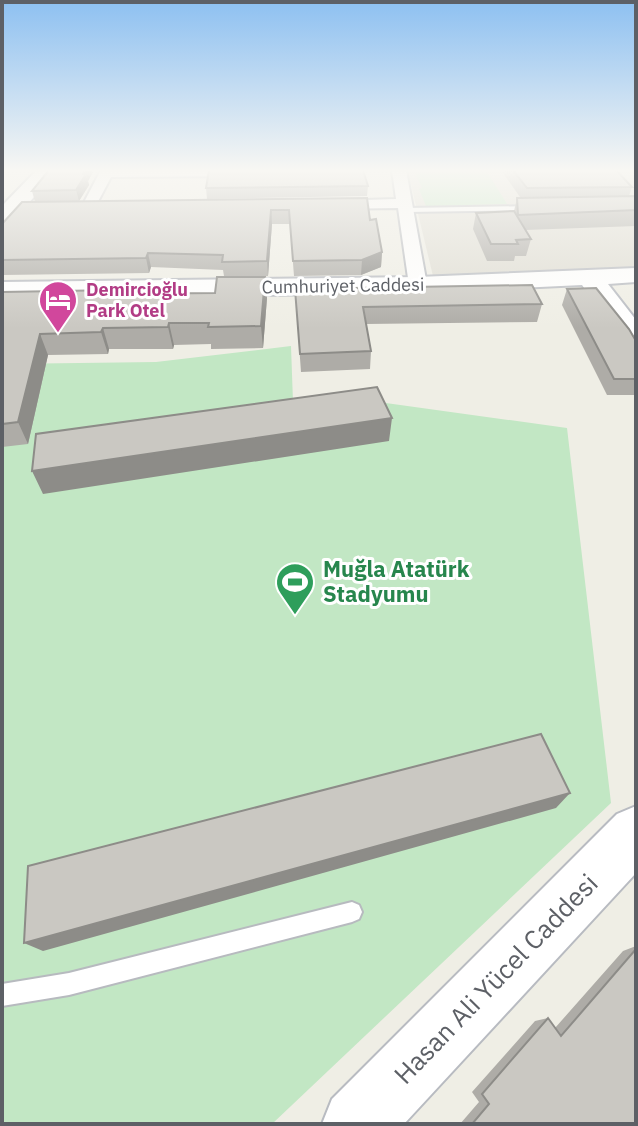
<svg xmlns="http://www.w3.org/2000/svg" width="638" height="1126" font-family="'IBM Plex Sans',sans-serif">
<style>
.education{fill:#dfddd3}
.green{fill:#c2e7c4}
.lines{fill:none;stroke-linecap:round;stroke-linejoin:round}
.lane-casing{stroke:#b7babf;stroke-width:4}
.street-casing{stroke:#b7babf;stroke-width:4}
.secondary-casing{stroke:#b8bbc1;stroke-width:4}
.lane{fill:#fff;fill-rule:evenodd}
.street{fill:#fff;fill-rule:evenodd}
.secondary{fill:#fff;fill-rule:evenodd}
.wall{fill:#aeaca7}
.shaded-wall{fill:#8d8c88}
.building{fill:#cac8c2;stroke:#8d8c88;stroke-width:2}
.labels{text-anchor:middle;stroke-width:6;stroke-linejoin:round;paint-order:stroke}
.far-street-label{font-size:18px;fill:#5d6066;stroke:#fff}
.far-hotel-label{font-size:18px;font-weight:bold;fill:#b23c85;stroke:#fff;text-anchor:start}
.leisure-label{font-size:22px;font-weight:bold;fill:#27864d;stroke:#fff;text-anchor:start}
.near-street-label{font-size:26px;fill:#5d6066;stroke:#fff}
</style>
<rect width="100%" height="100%" fill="#efeee5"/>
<path class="education" d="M 475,170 L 636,170 L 636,270 L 433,276 L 408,172 Z"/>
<path class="green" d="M 486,170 L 507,204 L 426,206 L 419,189 L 422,188 L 415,173 Z
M 291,346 L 293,402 L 357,399 L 567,428 L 611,803 L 272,1124 L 2,1124 L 2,364 L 156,362 Z"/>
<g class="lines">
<g class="lane-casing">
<path id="lane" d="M 533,206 L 537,208 L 536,210 L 406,212 L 402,210 L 406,208 Z
M 352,902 L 359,905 L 362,912 L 359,919 L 352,922 L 69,995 L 2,1006 L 2,984 L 69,973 Z"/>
</g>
<g class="street-casing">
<path id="street" d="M 101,170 L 252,170 L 254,172 L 247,176 L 111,177 L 93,211 L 83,211 L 81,208 Z
M 392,170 L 406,170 L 427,285 L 418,290 L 409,285 L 398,208 L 330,209 L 323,205 L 330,201 L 396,199 Z"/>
</g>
<g class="secondary-casing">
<path id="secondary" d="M 37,170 L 58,170 L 10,224 L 2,226 L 2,206 Z
M 636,268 L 636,282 L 608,284 L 636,320 L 636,347 L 626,345 L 582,285 L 418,293 L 2,298 L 2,282 L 418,277 Z
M 636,806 L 636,873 L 404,1124 L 322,1124 L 332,1099 L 617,814 Z"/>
</g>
<use href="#lane" class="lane"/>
<use href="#street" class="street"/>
<use href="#secondary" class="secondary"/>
</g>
<path class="wall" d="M 49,170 L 94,170 L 88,181 L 89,185 L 79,201 L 35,202 L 32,191 Z
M 504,170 L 616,170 L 632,187 L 629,196 L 636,210 L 636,226 L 525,230 L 531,239 L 526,256 L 515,256 L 514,261 L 487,261 L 473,229 L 476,213 L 514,211 L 517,198 L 520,197 L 503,173 Z
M 368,186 L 367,196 L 207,199 L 206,188 Z
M 367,198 L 370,220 L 382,252 L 381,267 L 361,275 L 294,276 L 290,224 L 272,224 L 268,276 L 224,276 L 223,270 L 151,267 L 149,273 L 2,275 L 2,224 Z
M 265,277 L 267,298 L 263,348 L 211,349 L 211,344 L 174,345 L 173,349 L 109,349 L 108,354 L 48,355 L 28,444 L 2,447 L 2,292 L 215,293 Z
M 295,289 L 542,304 L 537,322 L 366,324 L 371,351 L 370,369 L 301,372 Z
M 567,289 L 636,341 L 636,395 L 607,395 L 562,305 Z
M 636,946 L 636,1124 L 460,1124 L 479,1102 L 472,1092 L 535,1021 L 548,1018 L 555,1028 L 623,951 Z"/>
<path class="shaded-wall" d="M 85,170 L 94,170 L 88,181 L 89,185 L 79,201 L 76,190 Z
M 271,210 L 272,224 L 268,276 L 267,261 Z
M 382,252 L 381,267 L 361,275 L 362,260 Z
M 148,253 L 151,267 L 149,273 L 146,258 Z
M 265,277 L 267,298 L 263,348 L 261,326 Z
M 169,323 L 174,345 L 173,349 L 168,327 Z
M 103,328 L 109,349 L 108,354 L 101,332 Z
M 40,334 L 48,355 L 28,444 L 18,422 Z
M 392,418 L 389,441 L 43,494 L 32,471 Z
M 570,793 L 556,808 L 43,951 L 24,943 Z"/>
<path class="building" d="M 49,170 L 85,170 L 83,174 L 86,174 L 76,190 L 32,191 Z
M 209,170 L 363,170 L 368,186 L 206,188 Z
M 513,170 L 616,170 L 632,187 L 527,188 Z
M 636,196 L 636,210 L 518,215 L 517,198 Z
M 367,198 L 370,220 L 376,219 L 382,252 L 362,260 L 293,261 L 289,210 L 271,210 L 267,261 L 222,262 L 223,255 L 148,253 L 146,258 L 2,260 L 2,224 L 22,202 Z
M 514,211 L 531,239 L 516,240 L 518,244 L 491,244 L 476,213 Z
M 217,277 L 265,277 L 261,326 L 208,327 L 209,323 L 169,323 L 168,327 L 103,328 L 101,332 L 40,334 L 18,422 L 2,424 L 2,292 L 116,290 L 115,294 L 215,293 Z
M 532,285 L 542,304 L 363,307 L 371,351 L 300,354 L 295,289 Z
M 596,288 L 629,329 L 636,341 L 636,379 L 614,379 L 567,289 Z
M 377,387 L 392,418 L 32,471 L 36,434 Z
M 541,734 L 570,793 L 24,943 L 28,866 Z
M 636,949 L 636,1124 L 472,1124 L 489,1104 L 482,1094 L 548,1018 L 561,1036 Z"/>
<linearGradient id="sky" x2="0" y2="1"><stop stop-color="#8dc0f1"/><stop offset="0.52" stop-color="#f8f7f3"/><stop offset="1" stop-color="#f8f7f3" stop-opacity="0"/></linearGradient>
<rect width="638" height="328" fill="url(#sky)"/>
<defs>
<g id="hotel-pin" transform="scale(2)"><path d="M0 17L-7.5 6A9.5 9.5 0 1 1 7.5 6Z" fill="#d1479c" stroke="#fff"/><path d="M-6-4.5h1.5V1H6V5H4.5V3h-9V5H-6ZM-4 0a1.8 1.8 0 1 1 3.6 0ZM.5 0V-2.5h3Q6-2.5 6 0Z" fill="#fff"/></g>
<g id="stadium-pin" transform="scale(2)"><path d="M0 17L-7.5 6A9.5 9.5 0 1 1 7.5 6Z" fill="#2e9e5b" stroke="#fff"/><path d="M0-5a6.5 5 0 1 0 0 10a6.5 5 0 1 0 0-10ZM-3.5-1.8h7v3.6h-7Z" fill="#fff"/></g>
</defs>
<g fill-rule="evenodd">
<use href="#hotel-pin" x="58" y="300"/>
<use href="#stadium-pin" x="295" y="582"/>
</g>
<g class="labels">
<g class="far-street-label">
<text transform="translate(343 286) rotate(-1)" y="6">Cumhuriyet Caddesi</text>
</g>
<g class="far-hotel-label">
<text x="86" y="296">Demircioğlu<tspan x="86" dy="21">Park Otel</tspan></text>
</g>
<g class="leisure-label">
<text x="323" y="577">Muğla Atatürk<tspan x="323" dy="25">Stadyumu</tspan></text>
</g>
<g class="near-street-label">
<text transform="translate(496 979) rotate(-46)" y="9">Hasan Ali Yücel Caddesi</text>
</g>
</g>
<rect width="638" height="1126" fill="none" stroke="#5d6066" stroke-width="8"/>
</svg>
